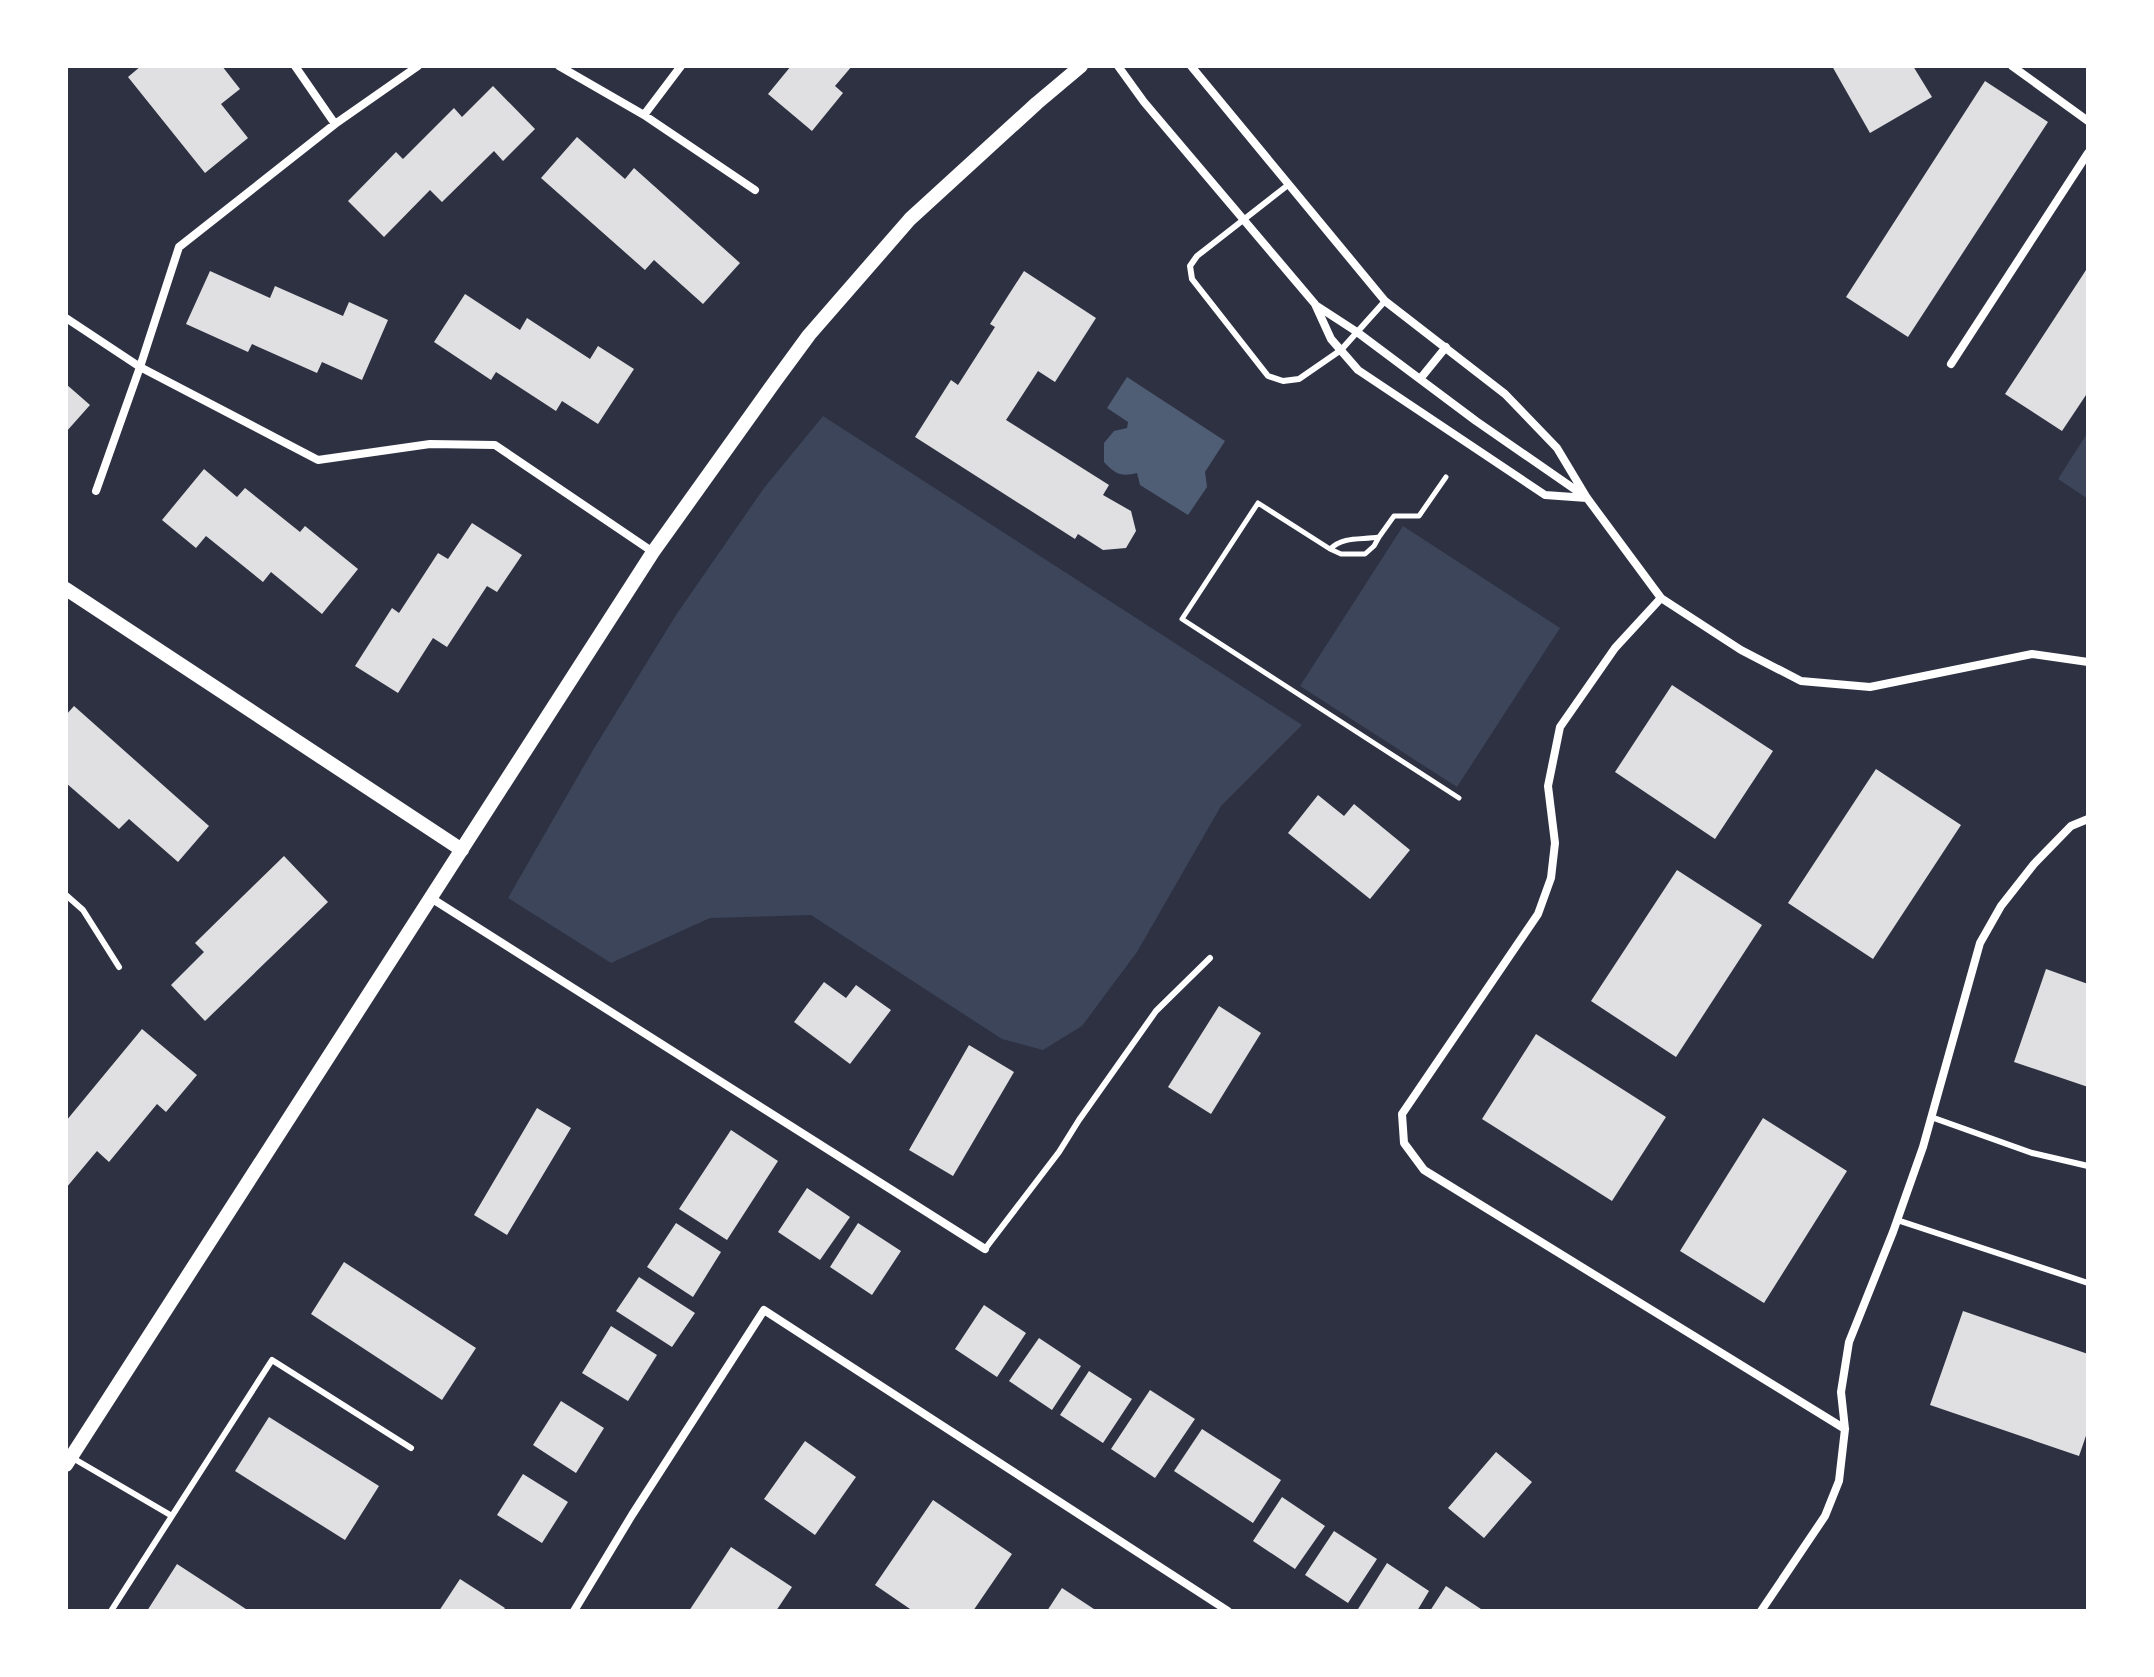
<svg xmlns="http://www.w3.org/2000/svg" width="2154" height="1677" font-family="Jost,sans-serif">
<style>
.green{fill:#3c4559}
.water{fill:#4f5d75}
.building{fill:#e0e0e3}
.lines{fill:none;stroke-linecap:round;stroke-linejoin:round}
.path{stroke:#fff;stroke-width:5}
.service{stroke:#fff;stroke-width:6}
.minor{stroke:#fff;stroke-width:8}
.tertiary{stroke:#fff;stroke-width:14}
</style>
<rect width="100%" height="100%" fill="#2d3142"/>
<path class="green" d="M 823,416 L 1302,725 L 1221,806 L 1137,952 L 1082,1026 L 1043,1050 L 1002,1039 L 811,915 L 710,918 L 611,963 L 508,898 L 593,750 L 676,615 L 764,488 Z
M 2088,432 L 2088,499 L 2058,479 Z
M 1403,526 L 1560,628 L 1457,787 L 1300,686 Z"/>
<path class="water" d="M 1127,377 L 1225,441 L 1205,472 L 1207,487 L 1188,515 L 1140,485 L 1137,473 C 1121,477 1115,474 1104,462 L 1104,443 L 1114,431 L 1127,428 L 1128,422 L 1107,408 Z"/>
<path class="building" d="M 141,66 L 222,66 L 240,89 L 221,104 L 248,138 L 205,173 L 128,77 Z
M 791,66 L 852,66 L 835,86 L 843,93 L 812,131 L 768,94 Z
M 1832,66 L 1913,66 L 1932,97 L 1870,133 Z
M 1985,81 L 2048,122 L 1908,337 L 1846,297 Z
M 493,86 L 535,129 L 503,161 L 494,151 L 442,202 L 430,190 L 384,237 L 348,201 L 396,152 L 403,159 L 454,108 L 462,117 Z
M 577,137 L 625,179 L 634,168 L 740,263 L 703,304 L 654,260 L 645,270 L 541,178 Z
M 2088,267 L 2088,392 L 2062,431 L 2005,394 Z
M 210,271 L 270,298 L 275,286 L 343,316 L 349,302 L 388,320 L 362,380 L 322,362 L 317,373 L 252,344 L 248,352 L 186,324 Z
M 1024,271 L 1096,318 L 1055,382 L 1038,371 L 1006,420 L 1109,485 L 1103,495 L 1131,511 L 1136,531 L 1126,548 L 1103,550 L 1078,534 L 1075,539 L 915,437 L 951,380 L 958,385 L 995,327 L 990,324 Z
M 465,294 L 520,330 L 527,318 L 590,359 L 598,346 L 634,369 L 598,424 L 562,401 L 556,411 L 496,372 L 491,380 L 434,342 Z
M 66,384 L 90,405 L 66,432 Z
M 204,469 L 237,497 L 245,488 L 300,532 L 305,526 L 358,569 L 322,614 L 271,572 L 263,582 L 206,536 L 196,548 L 162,520 Z
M 472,523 L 522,555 L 497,592 L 487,586 L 447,647 L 433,638 L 398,693 L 355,666 L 392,608 L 399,613 L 438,553 L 448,559 Z
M 1672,685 L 1773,751 L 1715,839 L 1615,772 Z
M 74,706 L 209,826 L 178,862 L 129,819 L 119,829 L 66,783 L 66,715 Z
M 1876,769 L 1961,825 L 1873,959 L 1788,903 Z
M 1318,795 L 1344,816 L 1354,804 L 1410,850 L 1370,899 L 1288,833 Z
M 284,856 L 328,902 L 205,1021 L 171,985 L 204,952 L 195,943 Z
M 1677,870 L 1762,925 L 1676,1057 L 1591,1001 Z
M 2046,969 L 2088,984 L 2088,1087 L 2014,1062 Z
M 824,982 L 846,998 L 856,985 L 891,1010 L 850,1064 L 794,1022 Z
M 1219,1006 L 1261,1033 L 1211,1114 L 1168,1087 Z
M 142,1029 L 197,1075 L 166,1112 L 157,1104 L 109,1162 L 97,1151 L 66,1188 L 66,1121 Z
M 1536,1034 L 1666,1117 L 1612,1201 L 1482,1119 Z
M 969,1045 L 1014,1072 L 953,1176 L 909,1150 Z
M 537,1108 L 571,1128 L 507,1235 L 474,1215 Z
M 1763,1118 L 1847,1171 L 1764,1303 L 1680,1251 Z
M 731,1130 L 778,1161 L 727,1240 L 679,1209 Z
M 807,1188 L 850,1217 L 820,1260 L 778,1232 Z
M 676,1223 L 721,1252 L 693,1297 L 647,1267 Z
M 858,1223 L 901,1251 L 872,1295 L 830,1267 Z
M 344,1262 L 476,1348 L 442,1400 L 311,1314 Z
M 639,1277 L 695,1313 L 672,1347 L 616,1311 Z
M 984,1305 L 1026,1333 L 997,1377 L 955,1349 Z
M 1963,1311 L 2088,1354 L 2088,1430 L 2079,1456 L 1930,1405 Z
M 611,1326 L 657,1355 L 628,1401 L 582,1373 Z
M 1039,1338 L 1081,1366 L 1052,1410 L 1009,1381 Z
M 1089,1371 L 1132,1399 L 1103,1443 L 1060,1415 Z
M 1150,1390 L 1195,1419 L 1155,1478 L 1111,1449 Z
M 561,1401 L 604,1428 L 576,1473 L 533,1445 Z
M 269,1417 L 379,1486 L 345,1540 L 235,1471 Z
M 1202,1429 L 1281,1480 L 1253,1523 L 1174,1471 Z
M 805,1441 L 856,1477 L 815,1535 L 764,1499 Z
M 1496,1452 L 1532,1482 L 1484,1538 L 1448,1508 Z
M 523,1474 L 568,1502 L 542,1543 L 497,1515 Z
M 1282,1497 L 1325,1526 L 1295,1569 L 1253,1541 Z
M 933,1500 L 1012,1554 L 973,1611 L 913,1611 L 875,1585 Z
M 1334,1531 L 1377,1559 L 1348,1603 L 1305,1575 Z
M 731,1547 L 792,1587 L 776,1611 L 689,1611 Z
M 1387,1563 L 1429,1591 L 1417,1611 L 1361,1611 L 1358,1609 Z
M 177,1564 L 249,1611 L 147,1611 Z
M 460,1579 L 505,1608 L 503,1611 L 439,1611 Z
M 1446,1586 L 1484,1611 L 1430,1611 Z
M 1062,1588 L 1097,1611 L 1047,1611 Z"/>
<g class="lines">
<path class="path" d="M 1379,537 L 1394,516 L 1419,516 L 1446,477
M 1330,549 L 1341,554 L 1365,554 L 1374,546 L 1379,537 C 1360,540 1344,536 1330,549 L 1258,503 L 1182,619 L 1459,798"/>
<path class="service" d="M 1288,185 L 1197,256 L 1190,266 L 1192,279 L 1268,376 L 1283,381 L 1299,379 L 1341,350 L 1385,301
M 66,895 L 83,910 L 119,967
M 1931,1117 L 2032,1153 L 2088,1166
M 1897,1220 L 2088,1283
M 985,1249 L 1059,1152 L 1079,1120 L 1156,1011 L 1210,958
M 71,1457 L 172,1516
M 111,1611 L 272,1360 L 411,1448"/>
<path class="minor" d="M 295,66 L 335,124
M 418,66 L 335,124 L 179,247 L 140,367 L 318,460 L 430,444 L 495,445 L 653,552
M 559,66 L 644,115 L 755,190
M 1118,66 L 1144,102 L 1315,304 L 1331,339 L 1358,370 L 1545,495 L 1587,498
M 1191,66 L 1385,301 L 1505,394 L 1557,448 L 1587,498 L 1661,598 L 1741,650 L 1801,681 L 1870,687 L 2032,654 L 2088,662
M 2012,66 L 2088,121
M 644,115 L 681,66
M 1317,306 L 1357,332 L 1476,421 L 1583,495
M 66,318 L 140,367 L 96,491
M 1951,364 L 2088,153
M 1420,379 L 1446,347
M 1661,598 L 1615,648 L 1560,727 L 1548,786 L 1555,843 L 1551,878 L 1538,914 L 1402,1114 L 1404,1143 L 1424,1170 L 1845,1429
M 431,898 L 985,1249
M 574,1611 L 632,1515 L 764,1310 L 1228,1611
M 1761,1611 L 1825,1516 L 1839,1481 L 1845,1429 L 1841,1392 L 1849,1342 L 1893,1232 L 1923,1147 L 1980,943 L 2001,906 L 2034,864 L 2071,826 L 2088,819"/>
<path class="tertiary" d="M 66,589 L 462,850
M 66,1465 L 653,552 L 776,380 L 809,335 L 910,219 L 1037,103 L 1081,66"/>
</g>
<rect width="2154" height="1677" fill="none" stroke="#ffffff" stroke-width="136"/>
</svg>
